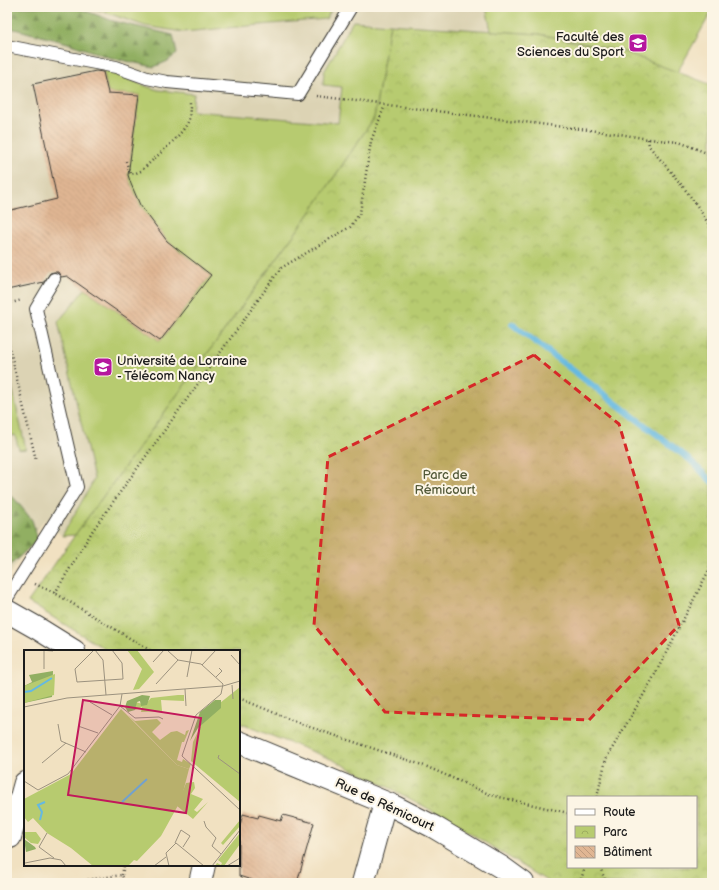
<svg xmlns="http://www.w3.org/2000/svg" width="719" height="890" font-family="'Balsamiq Sans',sans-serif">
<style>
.built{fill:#dcd3b4}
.grass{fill:#b7cb6f;stroke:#6a7446}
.forest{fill:url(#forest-firs);stroke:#56663f}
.park{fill:url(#park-crowns);stroke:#6a7446;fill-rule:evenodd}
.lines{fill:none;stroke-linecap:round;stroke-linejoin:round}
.stream{stroke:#65b9e1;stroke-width:6}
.building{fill:url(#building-back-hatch)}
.service-casing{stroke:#3c3a35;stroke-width:14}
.minor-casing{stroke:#3c3a35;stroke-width:24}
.path{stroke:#3c3a35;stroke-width:2.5;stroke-dasharray:1 3;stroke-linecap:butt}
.service{stroke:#fff;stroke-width:12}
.minor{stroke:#fff;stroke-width:22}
.marked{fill:#d62828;fill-opacity:0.2;stroke:#d62828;stroke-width:3;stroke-dasharray:8 5;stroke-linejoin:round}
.labels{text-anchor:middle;stroke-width:4;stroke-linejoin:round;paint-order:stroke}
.poi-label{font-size:13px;fill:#1c1c1c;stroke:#fcf5e5;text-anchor:end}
.park-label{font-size:13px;fill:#525939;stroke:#fcf5e5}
.street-label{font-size:13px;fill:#1c1c1c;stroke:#fcf5e5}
.inset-river{fill:none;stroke:#65b9e1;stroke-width:2}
.inset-road{fill:none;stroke:#9c927f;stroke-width:1}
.view{fill:#c2185b;fill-opacity:0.15;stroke:#c2185b;stroke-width:2}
.inset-edge{fill:none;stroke:#1c1c1c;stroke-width:2}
</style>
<defs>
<pattern id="forest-firs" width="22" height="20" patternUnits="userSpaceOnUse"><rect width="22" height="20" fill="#91af62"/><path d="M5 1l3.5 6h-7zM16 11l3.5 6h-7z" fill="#768e50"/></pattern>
<pattern id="park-crowns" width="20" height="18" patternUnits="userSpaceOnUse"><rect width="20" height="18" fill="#b7cb6f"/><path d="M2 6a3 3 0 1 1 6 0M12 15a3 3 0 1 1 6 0" fill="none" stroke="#9dae60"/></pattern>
<pattern id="building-back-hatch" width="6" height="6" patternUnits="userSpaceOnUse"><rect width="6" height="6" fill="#e0b693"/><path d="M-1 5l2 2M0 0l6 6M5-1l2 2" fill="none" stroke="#c09c7e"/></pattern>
</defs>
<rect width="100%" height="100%" fill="#fcf5e5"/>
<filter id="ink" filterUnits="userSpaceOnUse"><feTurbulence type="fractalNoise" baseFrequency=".025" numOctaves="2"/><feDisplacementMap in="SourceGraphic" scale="8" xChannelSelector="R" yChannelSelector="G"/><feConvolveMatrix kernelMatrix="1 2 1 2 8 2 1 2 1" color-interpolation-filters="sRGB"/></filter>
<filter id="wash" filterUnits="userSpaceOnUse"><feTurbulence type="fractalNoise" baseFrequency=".012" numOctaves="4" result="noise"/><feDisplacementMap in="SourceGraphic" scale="16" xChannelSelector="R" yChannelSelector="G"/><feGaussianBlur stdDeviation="0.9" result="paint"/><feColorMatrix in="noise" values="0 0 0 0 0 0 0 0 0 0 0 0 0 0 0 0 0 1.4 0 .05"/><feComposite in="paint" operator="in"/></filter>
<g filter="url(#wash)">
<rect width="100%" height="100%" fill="#f1e1c1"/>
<path class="built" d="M 7,7 L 90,7 L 145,26 L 326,19 L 333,7 L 712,7 L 643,59 L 624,52 L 390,24 L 374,118 L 75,535 L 62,536 L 44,520 L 7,579 Z"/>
<path class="grass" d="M 90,7 L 333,7 L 326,19 L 183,32 L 145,26 Z
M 486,7 L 712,7 L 712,11 L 677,73 L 624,52 L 539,34 L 491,31 Z
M 353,21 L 390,24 L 374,118 L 310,213 L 75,535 L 62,536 L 90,487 L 94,479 L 58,322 L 85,289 L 160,341 L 211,275 L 167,241 L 140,205 L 131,184 L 124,162 L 130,160 L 139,95 L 108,93 L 103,70 L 106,70 L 148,87 L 158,90 L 194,94 L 192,111 L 338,123 L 342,87 L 323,85 L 324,72 Z
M 7,366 L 26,449 L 19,450 L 15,435 L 7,437 Z"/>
<path class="forest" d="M 7,7 L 75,7 L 113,21 L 173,35 L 177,53 L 168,61 L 154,67 L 108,57 L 68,43 L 7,27 Z
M 7,494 L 14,498 L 32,520 L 38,540 L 7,568 Z"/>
<path class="park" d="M 390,24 L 539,34 L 624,52 L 712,85 L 712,883 L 550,883 L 462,828 L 427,808 L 388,787 L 331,759 L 239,723 L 239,651 L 108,651 L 28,602 L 75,535 L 310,213 L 374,118 ZM 568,797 L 696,797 L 696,867 L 568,867 Z"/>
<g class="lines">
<path class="stream" d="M 512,324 L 689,459 L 712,482"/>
</g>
<g id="blocks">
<path class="building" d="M 96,71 L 103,72 L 108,93 L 139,95 L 128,175 L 131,184 L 140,205 L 167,241 L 211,275 L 160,341 L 67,276 L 61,277 L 58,272 L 54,272 L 50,273 L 44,282 L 7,290 L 7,211 L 57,199 L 33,84 Z
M 243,814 L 258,818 L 259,815 L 281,821 L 283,815 L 314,823 L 297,883 L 261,883 L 239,876 L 239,829 Z"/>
</g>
</g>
<g filter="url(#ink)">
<use href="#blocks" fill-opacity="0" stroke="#3c3a35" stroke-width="1"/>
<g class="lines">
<g class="service-casing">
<path id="service" d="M 7,46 L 12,47 L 116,67 L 147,78 L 167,82 L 298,94 L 351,7
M 7,598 L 77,487 L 36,309 L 54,279"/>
</g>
<g class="minor-casing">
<path id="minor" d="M 7,611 L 37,628 L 74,651
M 239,742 L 391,805 L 434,827 L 501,867 L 523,883
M 10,837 L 25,783
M 200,883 L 204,865
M 363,883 L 385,803"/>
</g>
<path class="path" d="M 316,96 L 620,134 L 648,139 L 679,142 L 712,155
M 648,139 L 649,146 C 672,174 696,199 712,231
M 126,161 L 130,174 L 136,173 L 141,171 C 153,159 185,134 189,119 C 190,113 190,106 190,100
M 7,304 L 22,300
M 7,337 L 36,460
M 35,584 L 55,593 L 151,651
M 55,593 L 93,530 L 281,268 L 350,227 L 360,213 L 371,141 L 385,105
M 239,698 L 301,724 L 425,766 L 491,795 L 568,813
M 597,797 L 606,759 L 651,682 L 708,572 L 712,562
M 600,867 L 606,883
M 122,875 L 124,865
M 7,883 L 9,858
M 64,883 L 122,875 L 125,883
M 580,883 L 585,867"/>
<use href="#service" class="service"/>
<use href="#minor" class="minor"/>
</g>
</g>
<path class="marked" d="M 534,355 L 619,424 L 679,625 L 589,720 L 385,712 L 314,625 L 328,457 Z"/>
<defs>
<g id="university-square" transform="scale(1)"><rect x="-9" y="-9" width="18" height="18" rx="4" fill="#b5179e" stroke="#fcf5e5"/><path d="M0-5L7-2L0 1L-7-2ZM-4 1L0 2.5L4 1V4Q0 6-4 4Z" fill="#fff"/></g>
</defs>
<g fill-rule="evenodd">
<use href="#university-square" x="638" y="43"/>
<use href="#university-square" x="103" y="367"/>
</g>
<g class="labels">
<g class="poi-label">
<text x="624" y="41">Faculté des<tspan x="624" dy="15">Sciences du Sport</tspan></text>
<text x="117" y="365" text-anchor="start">Université de Lorraine<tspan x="117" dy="15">- Télécom Nancy</tspan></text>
</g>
<g class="park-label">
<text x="445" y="479">Parc de<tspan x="445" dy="15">Rémicourt</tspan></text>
</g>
<g class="street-label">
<text transform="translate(385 804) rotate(25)" y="5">Rue de Rémicourt</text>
</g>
</g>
<g transform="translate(24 650)">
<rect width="216" height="216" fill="#f1e1c1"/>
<path d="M 216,37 L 216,152 L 167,111 L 169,92 L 179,71 L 186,61 ZM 154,45 L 160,45 L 160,51 L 137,50 L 138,61 L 117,62 L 118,57 L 111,60 L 112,52 L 121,55 L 127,48 ZM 104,65 L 111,71 L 133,69 L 137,73 L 128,82 L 136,90 L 147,82 L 153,81 L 161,85 L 162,81 L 165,80 L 160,92 L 158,92 L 153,110 L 158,112 L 159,109 L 167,114 L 165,119 L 153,115 ZM 170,132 L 171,138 L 167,144 L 179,149 L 170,160 L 173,162 L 184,152 L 169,169 L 153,156 L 162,133 ZM 216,170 L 216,176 L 199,195 L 197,193 ZM 0,182 L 12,182 L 17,189 L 14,194 L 7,193 L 0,187 ZM 216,183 L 216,194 L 200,216 L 191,216 L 193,213 L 197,215 L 198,213 L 194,210 Z" fill="#b7cb6f"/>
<path d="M 29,21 L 28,47 L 0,53 L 0,36 L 8,32 L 5,25 ZM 118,45 L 126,46 L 123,55 L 117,56 L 116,51 L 113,52 L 111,60 L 104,62 L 101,57 L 103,51 ZM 191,50 L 197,50 L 197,58 L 174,78 L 166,91 L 176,62 ZM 0,189 L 11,197 L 12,199 L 2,202 Z" fill="#91af62"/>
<path d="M 103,0 L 113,0 L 130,22 L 115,39 L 109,40 L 118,19 ZM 31,24 L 30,45 L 0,53 L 0,36 ZM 97,59 L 153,115 L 165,119 L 157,150 L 137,186 L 113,211 L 110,210 L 104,216 L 69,216 L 47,198 L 23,183 L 9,168 L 4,172 L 0,167 L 0,149 L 47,124 Z" fill="#b7cb6f"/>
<path class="inset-river" d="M 0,42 L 7,41 L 28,28M 98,152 L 123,129M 16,170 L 18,162 L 14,155 L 21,152"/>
<path class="inset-road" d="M 16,0 L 29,1M 70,0 L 51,19 L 53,32 L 99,29 L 98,13 L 88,0M 71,0 L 79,10 L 82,45M 143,0 L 154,10 L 177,14 L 199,34 L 197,44 L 172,65 L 158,106 L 216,160M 207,5 L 216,15M 129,12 L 140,0M 178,15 L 192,0M 20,19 L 20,0M 163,27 L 168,0M 192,27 L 198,21 L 195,18M 132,34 L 154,10M 208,35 L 209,49M 161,39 L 162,56M 66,52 L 88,65M 96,56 L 111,68 L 135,67 L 139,69M 0,57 L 43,48 L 199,36 L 216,31M 34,74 L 37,91 L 62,102M 54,76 L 74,83M 195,105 L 194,108 L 216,124M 18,113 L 42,93M 0,131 L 14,140 L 44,124 L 96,56 L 98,44M 180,171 L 182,177 L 192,188 L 188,196 L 197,204M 23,183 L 15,197 L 30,208M 151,193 L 157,180 L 166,186 L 159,197M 1,213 L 26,208 L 37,210 L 42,216M 130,216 L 142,207M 145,216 L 142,203 L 152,193 L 180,216M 188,216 L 216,180M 203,216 L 216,208"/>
<path class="view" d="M 59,50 L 177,68 L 162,163 L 44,145 Z"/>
<rect width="216" height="216" class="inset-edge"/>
</g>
<rect width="719" height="890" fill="none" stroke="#fcf5e5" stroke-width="24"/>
<rect x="567" y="796" width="130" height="72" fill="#fcf5e5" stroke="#a29e95"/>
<rect x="575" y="809" width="20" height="6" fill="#ffffff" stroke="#a29e95"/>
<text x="603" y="816" font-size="12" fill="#1c1c1c">Route</text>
<rect x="575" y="826" width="20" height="12" fill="url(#park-crowns)" stroke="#a29e95"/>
<text x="603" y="836" font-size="12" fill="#1c1c1c">Parc</text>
<rect x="575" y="846" width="20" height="12" fill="url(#building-back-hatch)" stroke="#a29e95"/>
<text x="603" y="856" font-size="12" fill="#1c1c1c">Bâtiment</text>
</svg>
